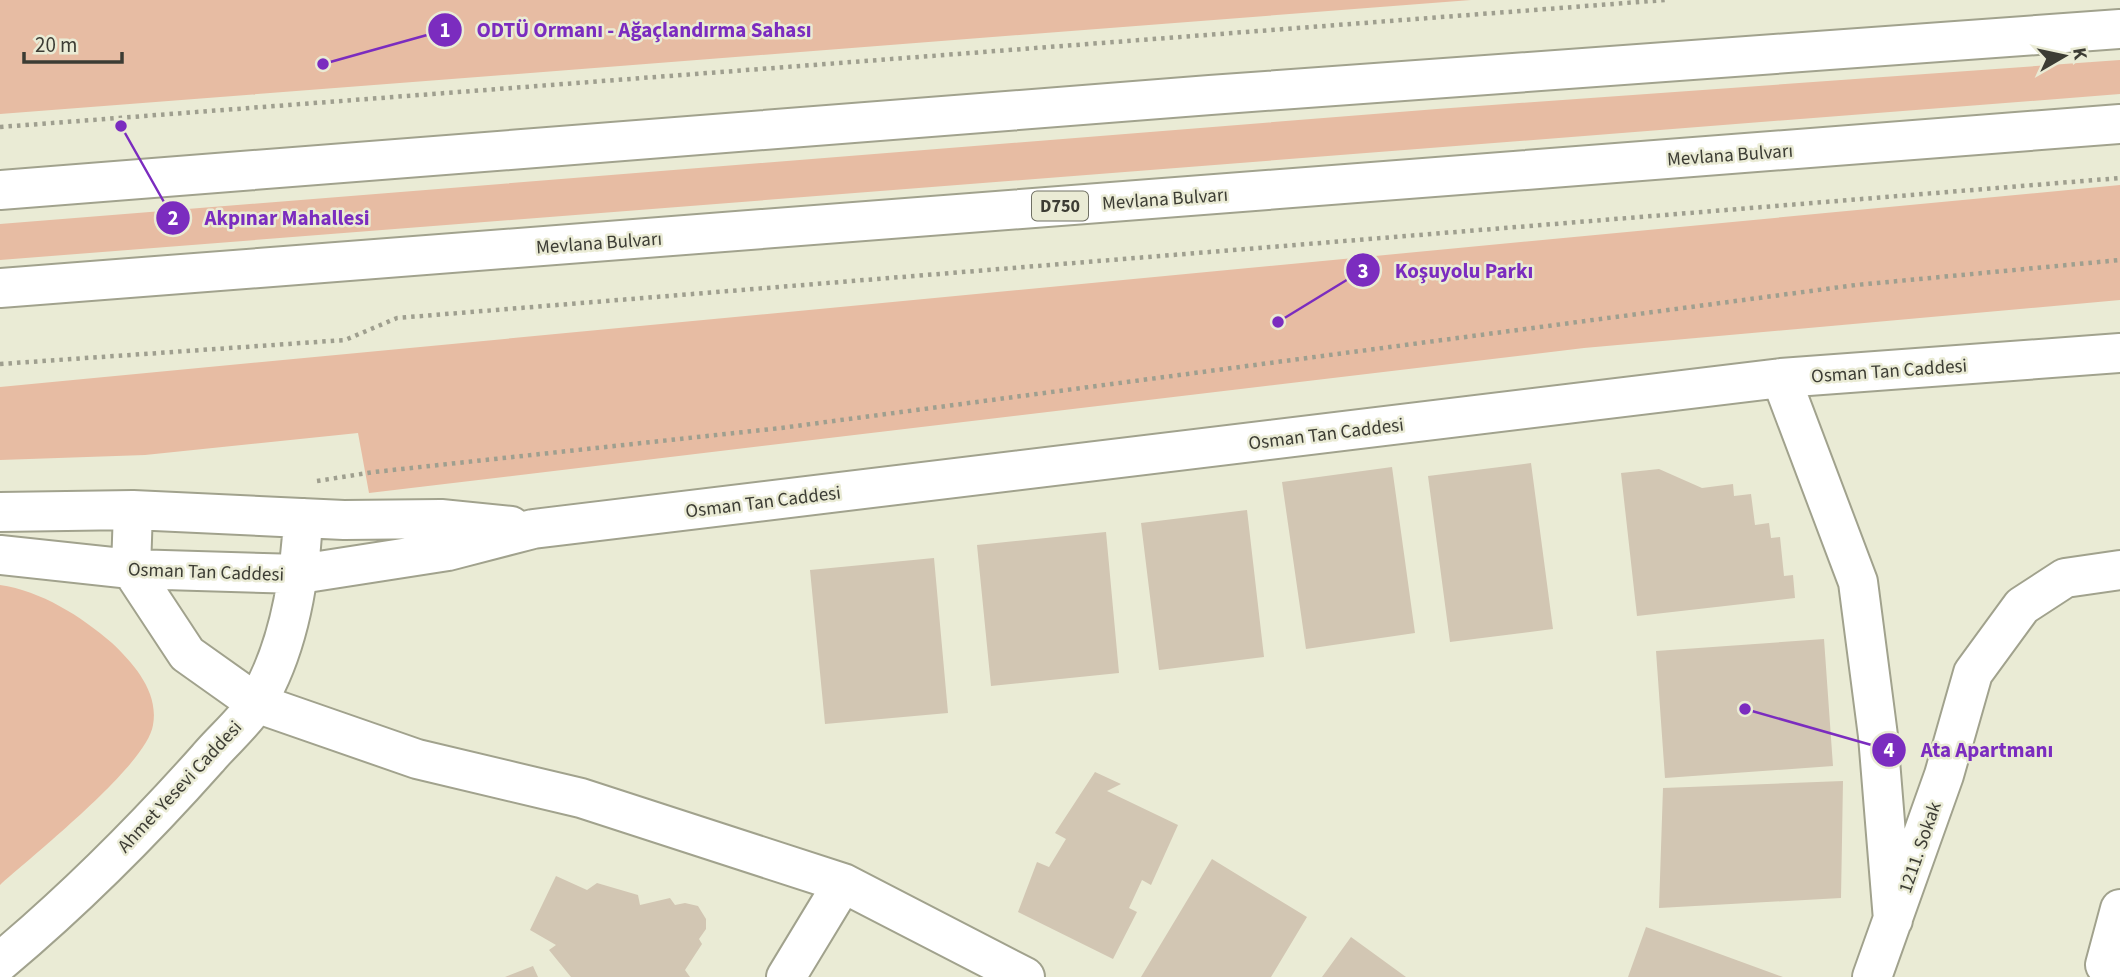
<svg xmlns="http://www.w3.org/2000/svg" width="2120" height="977" font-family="'Source Sans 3',sans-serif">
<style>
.green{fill:#e7bca3}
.building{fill:#d2c6b3}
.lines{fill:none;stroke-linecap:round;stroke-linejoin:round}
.minor-casing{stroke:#a1a28d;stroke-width:42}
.highway-casing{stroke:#a1a28d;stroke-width:42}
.path{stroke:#9f9f8f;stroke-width:4.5;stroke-dasharray:3.5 5;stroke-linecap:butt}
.minor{stroke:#fff;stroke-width:38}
.highway{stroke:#fff;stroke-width:38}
.labels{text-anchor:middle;stroke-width:5;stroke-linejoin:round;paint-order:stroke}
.shield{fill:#eaebd5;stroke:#707064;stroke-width:2}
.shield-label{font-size:18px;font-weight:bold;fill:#3c3c34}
.street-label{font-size:19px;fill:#3c3c34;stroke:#eaebd5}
.leader{fill:none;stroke:#7b2cbf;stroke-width:2.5}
.callout-dot{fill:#7b2cbf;stroke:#eaebd5;stroke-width:2.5}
.mark-label{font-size:21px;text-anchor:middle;font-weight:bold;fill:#fff}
.callout-label{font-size:21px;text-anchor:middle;font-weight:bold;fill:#7b2cbf;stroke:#eaebd5;stroke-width:5;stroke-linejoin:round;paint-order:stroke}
</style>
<rect width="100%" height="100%" fill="#eaebd5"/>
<path class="green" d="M 0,0 L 1471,0 L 0,114 Z
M 2120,60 L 2120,94 L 0,260 L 0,224 L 1437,109 Z
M 2120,185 L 2120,300 L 1584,348 L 369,493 L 358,433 L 145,455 L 0,460 L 0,387 Z
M 0,585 C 41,591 81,616 112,643 C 134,664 159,692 153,725 C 147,765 33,855 0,885 Z"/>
<path class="building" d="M 1531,463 L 1553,629 L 1450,642 L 1428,476 Z
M 1392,467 L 1415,633 L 1306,649 L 1282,482 Z
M 1659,469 L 1702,488 L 1733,484 L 1734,496 L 1751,494 L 1755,525 L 1769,523 L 1771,538 L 1780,537 L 1784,576 L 1793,575 L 1795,598 L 1637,616 L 1621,473 Z
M 1247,510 L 1264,657 L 1159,670 L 1141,523 Z
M 1106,532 L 1119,673 L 991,686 L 977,545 Z
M 934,558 L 948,713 L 825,724 L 810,570 Z
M 1824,639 L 1833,766 L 1665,778 L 1656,651 Z
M 1095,772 L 1121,784 L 1107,791 L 1178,825 L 1151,885 L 1142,880 L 1129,908 L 1137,912 L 1113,959 L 1018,912 L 1037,862 L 1049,867 L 1066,839 L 1055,833 Z
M 1843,781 L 1841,898 L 1659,908 L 1663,788 Z
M 1212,859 L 1307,917 L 1271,977 L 1141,977 Z
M 556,876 L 587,890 L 597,883 L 638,895 L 640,905 L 670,898 L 675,905 L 685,903 L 698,906 L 706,919 L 706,929 L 699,939 L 702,944 L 685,970 L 690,977 L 571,977 L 549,950 L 556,945 L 530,930 Z
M 1646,927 L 1783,977 L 1628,977 Z
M 1351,937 L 1406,977 L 1322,977 Z
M 533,966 L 538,977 L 505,977 Z"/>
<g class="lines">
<g class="minor-casing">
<path id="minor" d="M 1781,378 L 1858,582 L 1878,736 L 1893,920
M 133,510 L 131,569 L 187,654 L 256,703 L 417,759 L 581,798 L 843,883 L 1025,977
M 0,512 L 133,510 L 344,520 L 441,519 L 511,526
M 0,555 L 131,569 L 300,574 L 448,551 L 533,529 L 1781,378 L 2120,353
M 2120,909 L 2105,965 L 2120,972
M 0,962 C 74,900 144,830 208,758 C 223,740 245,722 257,702 C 289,648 300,580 303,518
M 786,977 L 843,883
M 1872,977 L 1944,775 L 1973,673 L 2022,606 L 2065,578 L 2120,570"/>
</g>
<g class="highway-casing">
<path id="highway" d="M 0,190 L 1210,95 L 2120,29
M 0,288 L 2120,124"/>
</g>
<path class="path" d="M 0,127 L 1665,0
M 0,364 L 345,340 L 397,318 L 2120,178
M 317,481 L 374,472 L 781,428 L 1856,285 L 2120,260"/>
<use href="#minor" class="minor"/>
<use href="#highway" class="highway"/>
</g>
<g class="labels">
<rect class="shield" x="1032" y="191.5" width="56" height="29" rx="5"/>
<g class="shield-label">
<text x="1060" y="212">D750</text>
</g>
<g class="street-label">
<text transform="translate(1730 154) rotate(-4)" y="7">Mevlana Bulvarı</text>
<text transform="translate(1165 198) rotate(-4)" y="7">Mevlana Bulvarı</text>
<text transform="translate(599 242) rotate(-4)" y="7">Mevlana Bulvarı</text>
<text transform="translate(1889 370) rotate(-4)" y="7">Osman Tan Caddesi</text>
<text transform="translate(1326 433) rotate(-7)" y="7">Osman Tan Caddesi</text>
<text transform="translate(763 501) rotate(-7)" y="7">Osman Tan Caddesi</text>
<text transform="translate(206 571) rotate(2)" y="7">Osman Tan Caddesi</text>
<text transform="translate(179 786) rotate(-47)" y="7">Ahmet Yesevi Caddesi</text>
<text transform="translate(1919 847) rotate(-71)" y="7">1211. Sokak</text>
</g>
</g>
<path class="leader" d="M323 64L445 30M121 126L173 218M1278 322L1363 270M1745 709L1889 750"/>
<g class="callout-dot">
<circle cx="323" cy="64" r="7"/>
<circle cx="121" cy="126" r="7"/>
<circle cx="1278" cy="322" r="7"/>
<circle cx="1745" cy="709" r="7"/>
<circle cx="445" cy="30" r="18"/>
<circle cx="173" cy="218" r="18"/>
<circle cx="1363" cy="270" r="18"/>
<circle cx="1889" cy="750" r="18"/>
</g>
<g class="mark-label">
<text x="445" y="37">1</text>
<text x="173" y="225">2</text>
<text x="1363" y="278">3</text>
<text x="1889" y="757">4</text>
</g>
<g class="callout-label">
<text x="644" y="37">ODTÜ Ormanı - Ağaçlandırma Sahası</text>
<text x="287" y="225">Akpınar Mahallesi</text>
<text x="1464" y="278">Koşuyolu Parkı</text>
<text x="1987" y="757">Ata Apartmanı</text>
</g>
<g transform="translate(2064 56) rotate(81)" stroke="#eaebd5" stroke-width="5" paint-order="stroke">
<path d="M0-5L12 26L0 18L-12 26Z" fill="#3c3c34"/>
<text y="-10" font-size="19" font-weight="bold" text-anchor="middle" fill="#3c3c34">K</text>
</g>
<path d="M24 52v10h98v-10" fill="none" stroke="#3c3c34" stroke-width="3.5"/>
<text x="35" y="52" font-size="21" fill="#3c3c34" stroke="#eaebd5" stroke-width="5" paint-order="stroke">20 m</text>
</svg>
